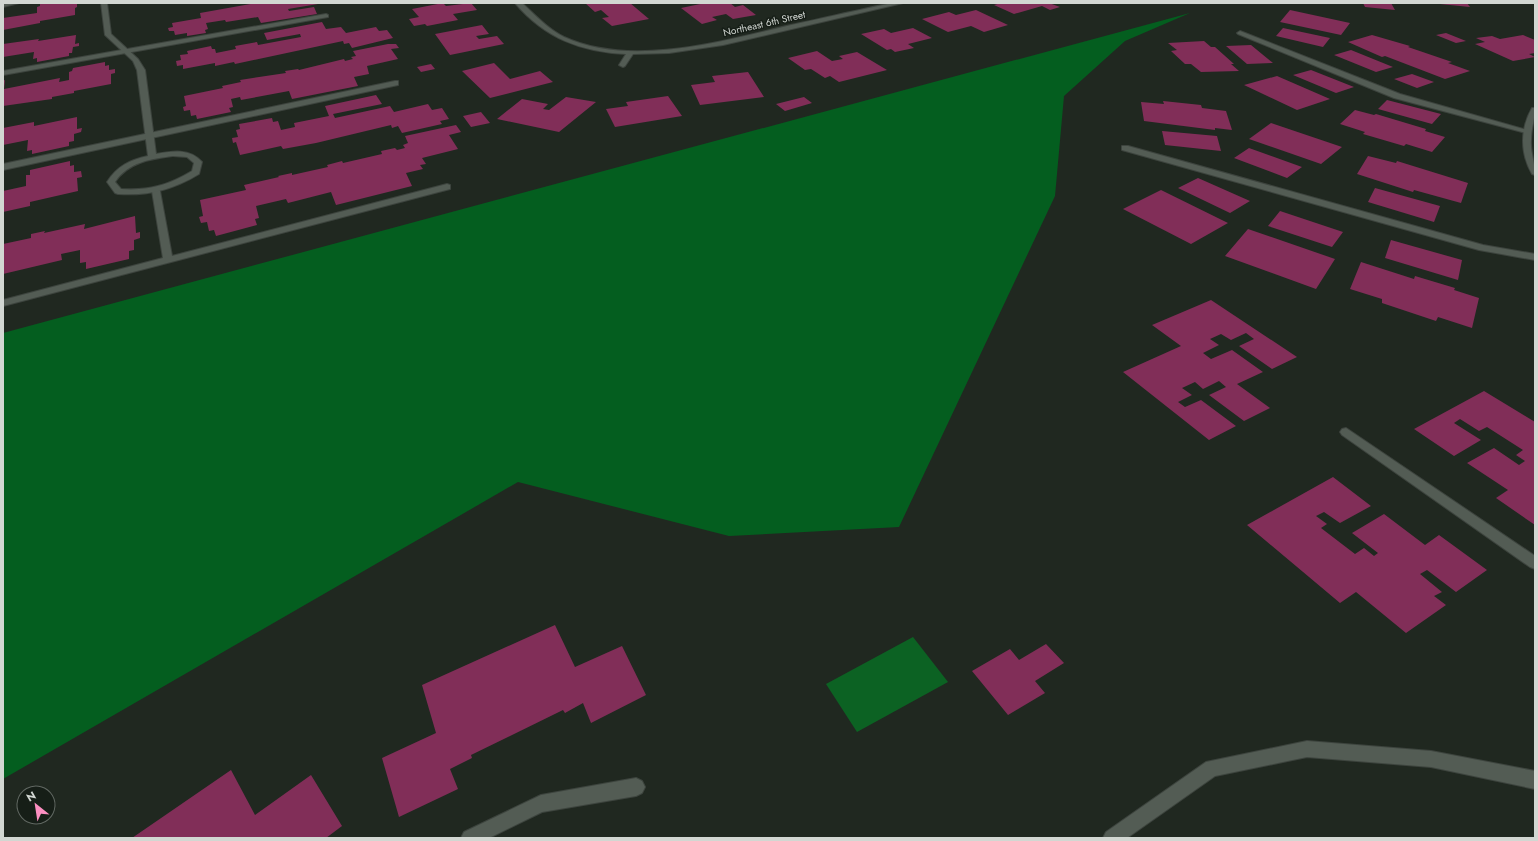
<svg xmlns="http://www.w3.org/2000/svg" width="1538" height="841" font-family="Jost,sans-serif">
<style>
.forest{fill:#045e1f}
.water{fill:#0c6223}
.building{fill:#812e58}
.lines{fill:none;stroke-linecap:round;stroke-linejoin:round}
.lane-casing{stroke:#3d443e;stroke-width:2}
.street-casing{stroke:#3d443e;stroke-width:2}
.lane{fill:#535c54;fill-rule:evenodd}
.street{fill:#535c54;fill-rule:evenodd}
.labels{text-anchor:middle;stroke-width:3;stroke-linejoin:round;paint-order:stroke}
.far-street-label{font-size:10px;fill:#d2d7d2;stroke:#161e17}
</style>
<rect width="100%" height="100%" fill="#202820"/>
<path class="forest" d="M 1190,13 L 1125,41 L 1064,96 L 1055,196 L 899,527 L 729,536 L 518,482 L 3,779 L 3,333 Z"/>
<path class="water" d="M 913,637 L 948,682 L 857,732 L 826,684 Z"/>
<path class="building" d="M 40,3 L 77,4 L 77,7 L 75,8 L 75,15 L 40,21 L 40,23 L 3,30 L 3,18 L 37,13 L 37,7 L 40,6 Z
M 256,3 L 318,4 L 288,9 L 289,11 L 314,7 L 317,14 L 261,23 L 258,17 L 226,22 L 225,20 L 206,23 L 208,29 L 205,30 L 206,33 L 187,36 L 187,33 L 175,35 L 174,31 L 169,31 L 168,28 L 173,27 L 172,23 L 201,18 L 200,13 Z
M 443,3 L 446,6 L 471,3 L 477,10 L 453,14 L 458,20 L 427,26 L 425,24 L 414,26 L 409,19 L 419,17 L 412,9 Z
M 585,3 L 630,3 L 649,19 L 612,26 L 602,18 L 609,17 L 601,10 L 595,12 Z
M 705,3 L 730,3 L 735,7 L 743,5 L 756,15 L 733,19 L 726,14 L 712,17 L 717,20 L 702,24 L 681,8 Z
M 1001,3 L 1049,3 L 1060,7 L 1050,10 L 1042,6 L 1014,14 L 994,5 Z
M 1363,3 L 1391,3 L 1395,10 L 1365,7 Z
M 1440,3 L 1467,3 L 1470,7 L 1440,4 Z
M 976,10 L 1008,25 L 984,32 L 971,26 L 948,32 L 922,19 L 949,12 L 956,15 Z
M 1290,10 L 1350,23 L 1341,35 L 1280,22 Z
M 322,22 L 326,29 L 341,27 L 346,33 L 376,27 L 379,31 L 387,30 L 393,38 L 352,48 L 349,43 L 344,44 L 343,41 L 235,64 L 234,62 L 215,66 L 215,63 L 183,69 L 183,65 L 177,66 L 176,61 L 181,60 L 180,55 L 188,54 L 187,51 L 211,46 L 212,49 L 215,49 L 216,53 L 236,49 L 235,46 L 257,42 L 258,45 L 301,37 L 300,34 L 267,40 L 264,33 Z
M 482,25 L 489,34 L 476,36 L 479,39 L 497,36 L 504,44 L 450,55 L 435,34 Z
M 913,28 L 932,38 L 908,44 L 914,48 L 895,52 L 891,49 L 887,50 L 861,34 L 884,29 L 891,33 Z
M 1283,28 L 1330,38 L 1323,47 L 1276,36 Z
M 1446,33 L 1466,41 L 1456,43 L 1436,35 Z
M 76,35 L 75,44 L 79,43 L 79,46 L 73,47 L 72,53 L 69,53 L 69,56 L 37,62 L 37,58 L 33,59 L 34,52 L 3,57 L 3,44 L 39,39 L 38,41 Z
M 1372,35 L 1410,46 L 1408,47 L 1452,62 L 1448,63 L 1470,71 L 1445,79 L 1385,56 L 1382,57 L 1348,42 Z
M 1523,35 L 1535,40 L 1535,53 L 1529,54 L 1535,57 L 1513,61 L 1475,44 L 1485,42 L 1476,38 L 1492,36 L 1500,39 Z
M 1204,41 L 1211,47 L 1215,47 L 1234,64 L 1231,64 L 1239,71 L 1201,72 L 1191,64 L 1185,64 L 1171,51 L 1177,50 L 1168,43 Z
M 388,44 L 396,44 L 399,48 L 391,49 L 398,59 L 367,66 L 369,74 L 354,77 L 358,86 L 292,99 L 289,91 L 241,100 L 240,97 L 231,99 L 233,107 L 229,108 L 231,112 L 197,119 L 196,115 L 191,116 L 190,110 L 184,111 L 183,107 L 186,106 L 184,96 L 223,88 L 222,86 L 241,82 L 240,80 L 286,73 L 285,71 L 298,69 L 299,70 L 344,59 L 345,61 L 353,59 L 351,57 L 356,56 L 353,51 Z
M 1251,45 L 1273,63 L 1247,64 L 1226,46 Z
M 1351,50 L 1393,67 L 1376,72 L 1334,55 Z
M 817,51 L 832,61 L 843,59 L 839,56 L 857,52 L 887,70 L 839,82 L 830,76 L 825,78 L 811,69 L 805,70 L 788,58 Z
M 105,62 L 105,66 L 109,65 L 109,70 L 115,69 L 115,73 L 111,74 L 111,84 L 74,91 L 74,93 L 52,97 L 52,99 L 3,106 L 3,81 L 5,80 L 4,89 L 60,78 L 59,82 L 69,80 L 69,72 L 72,71 L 73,68 Z
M 494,63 L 510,79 L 540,71 L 553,82 L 490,98 L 462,71 Z
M 431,64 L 435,69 L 421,72 L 417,67 Z
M 1311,70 L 1354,87 L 1336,93 L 1293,75 Z
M 748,72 L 764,97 L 700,105 L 691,85 L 715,82 L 712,76 Z
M 1412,74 L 1434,82 L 1417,88 L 1394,79 Z
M 1277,76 L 1330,99 L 1297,110 L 1244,85 Z
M 376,95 L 382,104 L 333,114 L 335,118 L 390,106 L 394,112 L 428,104 L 432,110 L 442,108 L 449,119 L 440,121 L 442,124 L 402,133 L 398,126 L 392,128 L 391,125 L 316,143 L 283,149 L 281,146 L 240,155 L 236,142 L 233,143 L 232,138 L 238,137 L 236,130 L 240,129 L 239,124 L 272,118 L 273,122 L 278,121 L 281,130 L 295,127 L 294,123 L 329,116 L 325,106 Z
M 668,96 L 682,116 L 615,127 L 606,109 L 628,106 L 626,102 Z
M 566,97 L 596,102 L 559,132 L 497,119 L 522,99 L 548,104 L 543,109 L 549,110 Z
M 804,97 L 812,103 L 785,111 L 776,104 Z
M 1387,100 L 1441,114 L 1432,124 L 1378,109 Z
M 1163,101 L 1201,105 L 1202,108 L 1226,111 L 1232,130 L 1215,128 L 1215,130 L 1144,121 L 1141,102 L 1164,104 Z
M 1355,110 L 1374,115 L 1376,114 L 1426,129 L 1425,131 L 1445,137 L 1432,152 L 1406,144 L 1404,146 L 1363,134 L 1365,132 L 1340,124 Z
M 481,112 L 490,123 L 471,127 L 463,116 Z
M 77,117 L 77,129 L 82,128 L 81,132 L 74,134 L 74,141 L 69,142 L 69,146 L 32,154 L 32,150 L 27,151 L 28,140 L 3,145 L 3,128 L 34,122 L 34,126 Z
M 1271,123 L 1342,147 L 1321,164 L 1249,139 Z
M 456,125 L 461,132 L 449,135 L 458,149 L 422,158 L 426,164 L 420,165 L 423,169 L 406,173 L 412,186 L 336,205 L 331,192 L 288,203 L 286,199 L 256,206 L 259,218 L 255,219 L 257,225 L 216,236 L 214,230 L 209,231 L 207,222 L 201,223 L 199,217 L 203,216 L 200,200 L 246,190 L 244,185 L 279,177 L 278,176 L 292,173 L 292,175 L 328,167 L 327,165 L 342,161 L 343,163 L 382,154 L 381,151 L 395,148 L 397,150 L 405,148 L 403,145 L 408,143 L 405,136 Z
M 1162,131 L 1217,136 L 1221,151 L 1165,145 Z
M 1249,148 L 1302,167 L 1287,178 L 1234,158 Z
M 1368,156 L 1396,163 L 1397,161 L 1468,183 L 1461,203 L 1414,190 L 1413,192 L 1357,174 Z
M 70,161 L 70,166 L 74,165 L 74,172 L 81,171 L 82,177 L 77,178 L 78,191 L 30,202 L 30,206 L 3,212 L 3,191 L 26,186 L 26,175 L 30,175 L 30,170 Z
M 1198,178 L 1250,201 L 1230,213 L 1178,188 Z
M 1375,188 L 1440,206 L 1434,222 L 1368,202 Z
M 1161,190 L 1228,223 L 1191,244 L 1123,209 Z
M 1280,211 L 1343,232 L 1332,247 L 1268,226 Z
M 135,216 L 136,233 L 140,232 L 140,238 L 134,240 L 134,250 L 129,251 L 129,259 L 86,269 L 86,262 L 80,263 L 80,250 L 61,254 L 62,260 L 3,274 L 3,244 L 31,238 L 31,234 L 45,231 L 44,233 L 85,224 L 84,229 Z
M 1248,229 L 1335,259 L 1316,289 L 1225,256 Z
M 1391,240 L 1462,260 L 1458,280 L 1385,258 Z
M 1361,262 L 1414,279 L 1415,276 L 1455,288 L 1454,290 L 1479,298 L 1472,328 L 1438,317 L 1436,321 L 1382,303 L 1382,299 L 1350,289 Z
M 1211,300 L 1297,357 L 1272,369 L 1239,346 L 1254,339 L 1246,333 L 1231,340 L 1221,334 L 1210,339 L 1219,345 L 1203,353 L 1211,359 L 1232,350 L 1263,372 L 1237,384 L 1270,408 L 1244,421 L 1209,395 L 1226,387 L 1219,381 L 1203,389 L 1195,382 L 1182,388 L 1192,395 L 1178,402 L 1185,407 L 1201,400 L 1236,426 L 1209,440 L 1123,372 L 1181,346 L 1152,325 Z
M 1484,391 L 1535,422 L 1535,525 L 1496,498 L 1508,490 L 1467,463 L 1494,448 L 1519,465 L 1525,461 L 1516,455 L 1523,450 L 1487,427 L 1479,431 L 1460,419 L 1454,423 L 1481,440 L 1454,456 L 1414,429 Z
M 1333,477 L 1371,506 L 1340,523 L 1324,512 L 1316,516 L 1327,524 L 1321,528 L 1355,554 L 1364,548 L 1374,556 L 1378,553 L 1352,533 L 1384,514 L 1425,545 L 1439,535 L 1487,570 L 1456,592 L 1427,570 L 1420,574 L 1442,592 L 1434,596 L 1446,605 L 1406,633 L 1356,592 L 1340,603 L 1247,525 Z
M 555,625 L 575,667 L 622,646 L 646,695 L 591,723 L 583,703 L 565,713 L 563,710 L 471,755 L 472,758 L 450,769 L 458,789 L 399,817 L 382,758 L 436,733 L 422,685 Z
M 1046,644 L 1064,663 L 1035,681 L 1045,693 L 1008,715 L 972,671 L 1010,649 L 1019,660 Z
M 231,770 L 255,815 L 311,775 L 342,826 L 326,838 L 132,838 Z"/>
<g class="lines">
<g class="lane-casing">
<path id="lane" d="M 3,3 L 19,3 L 3,7 Z
M 326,14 L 328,15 L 328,17 L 3,75 L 3,71 Z
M 1240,31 L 1400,94 L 1530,131 L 1526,133 L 1394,98 L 1238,34 L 1237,33 Z
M 395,81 L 398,81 L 398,85 L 3,170 L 3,164 Z
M 1122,146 L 1128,146 L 1483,245 L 1535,254 L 1535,260 L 1479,250 L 1122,150 Z
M 447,184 L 450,185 L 450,189 L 3,306 L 3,300 L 163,258 L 152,191 L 153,189 L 159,189 L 160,191 L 172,256 Z
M 1346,428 L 1535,556 L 1535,569 L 1530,567 L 1342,435 L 1340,432 L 1342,429 Z
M 1307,741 L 1431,751 L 1535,771 L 1535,789 L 1431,767 L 1307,757 L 1215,776 L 1127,838 L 1103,838 L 1106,832 L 1206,762 Z
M 636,778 L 642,781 L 645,787 L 642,793 L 636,796 L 542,812 L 489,838 L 461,838 L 464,832 L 541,795 Z"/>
</g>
<g class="street-casing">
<path id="street" d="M 101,3 L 107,3 L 111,34 L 138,59 L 145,70 L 156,154 C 172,151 190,148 202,162 L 199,174 C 173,190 148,196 118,194 L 115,193 L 107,182 C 117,166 130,160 148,156 L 137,70 L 133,61 L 105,35 ZM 173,156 L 187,157 L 194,163 L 192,171 C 169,185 148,191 121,189 L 115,182 C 128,162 151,159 173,156 Z
M 515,3 L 522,3 C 535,15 548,29 564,37 C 631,68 723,41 791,25 C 824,18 858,10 892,3 L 903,3 L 723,45 L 669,53 L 633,54 L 625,66 L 623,67 L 619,65 L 626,54 C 581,52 545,38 515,3 Z
M 1532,108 L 1535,108 C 1535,119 1531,128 1531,140 C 1530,152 1535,162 1535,175 L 1532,174 C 1520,153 1520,129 1532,108 Z"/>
</g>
<use href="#lane" class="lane"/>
<use href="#street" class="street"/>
</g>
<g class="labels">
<g class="far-street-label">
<text transform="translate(764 23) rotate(-13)" y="4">Northeast 6th Street</text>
</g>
</g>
<rect width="1538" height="841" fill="none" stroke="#d2d7d2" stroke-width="8"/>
<g transform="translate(36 805) rotate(330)"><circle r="19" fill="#161e17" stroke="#616862"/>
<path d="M0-3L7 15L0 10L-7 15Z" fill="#fc8fc1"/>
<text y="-6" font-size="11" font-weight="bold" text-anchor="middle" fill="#d2d7d2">N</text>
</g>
</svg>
